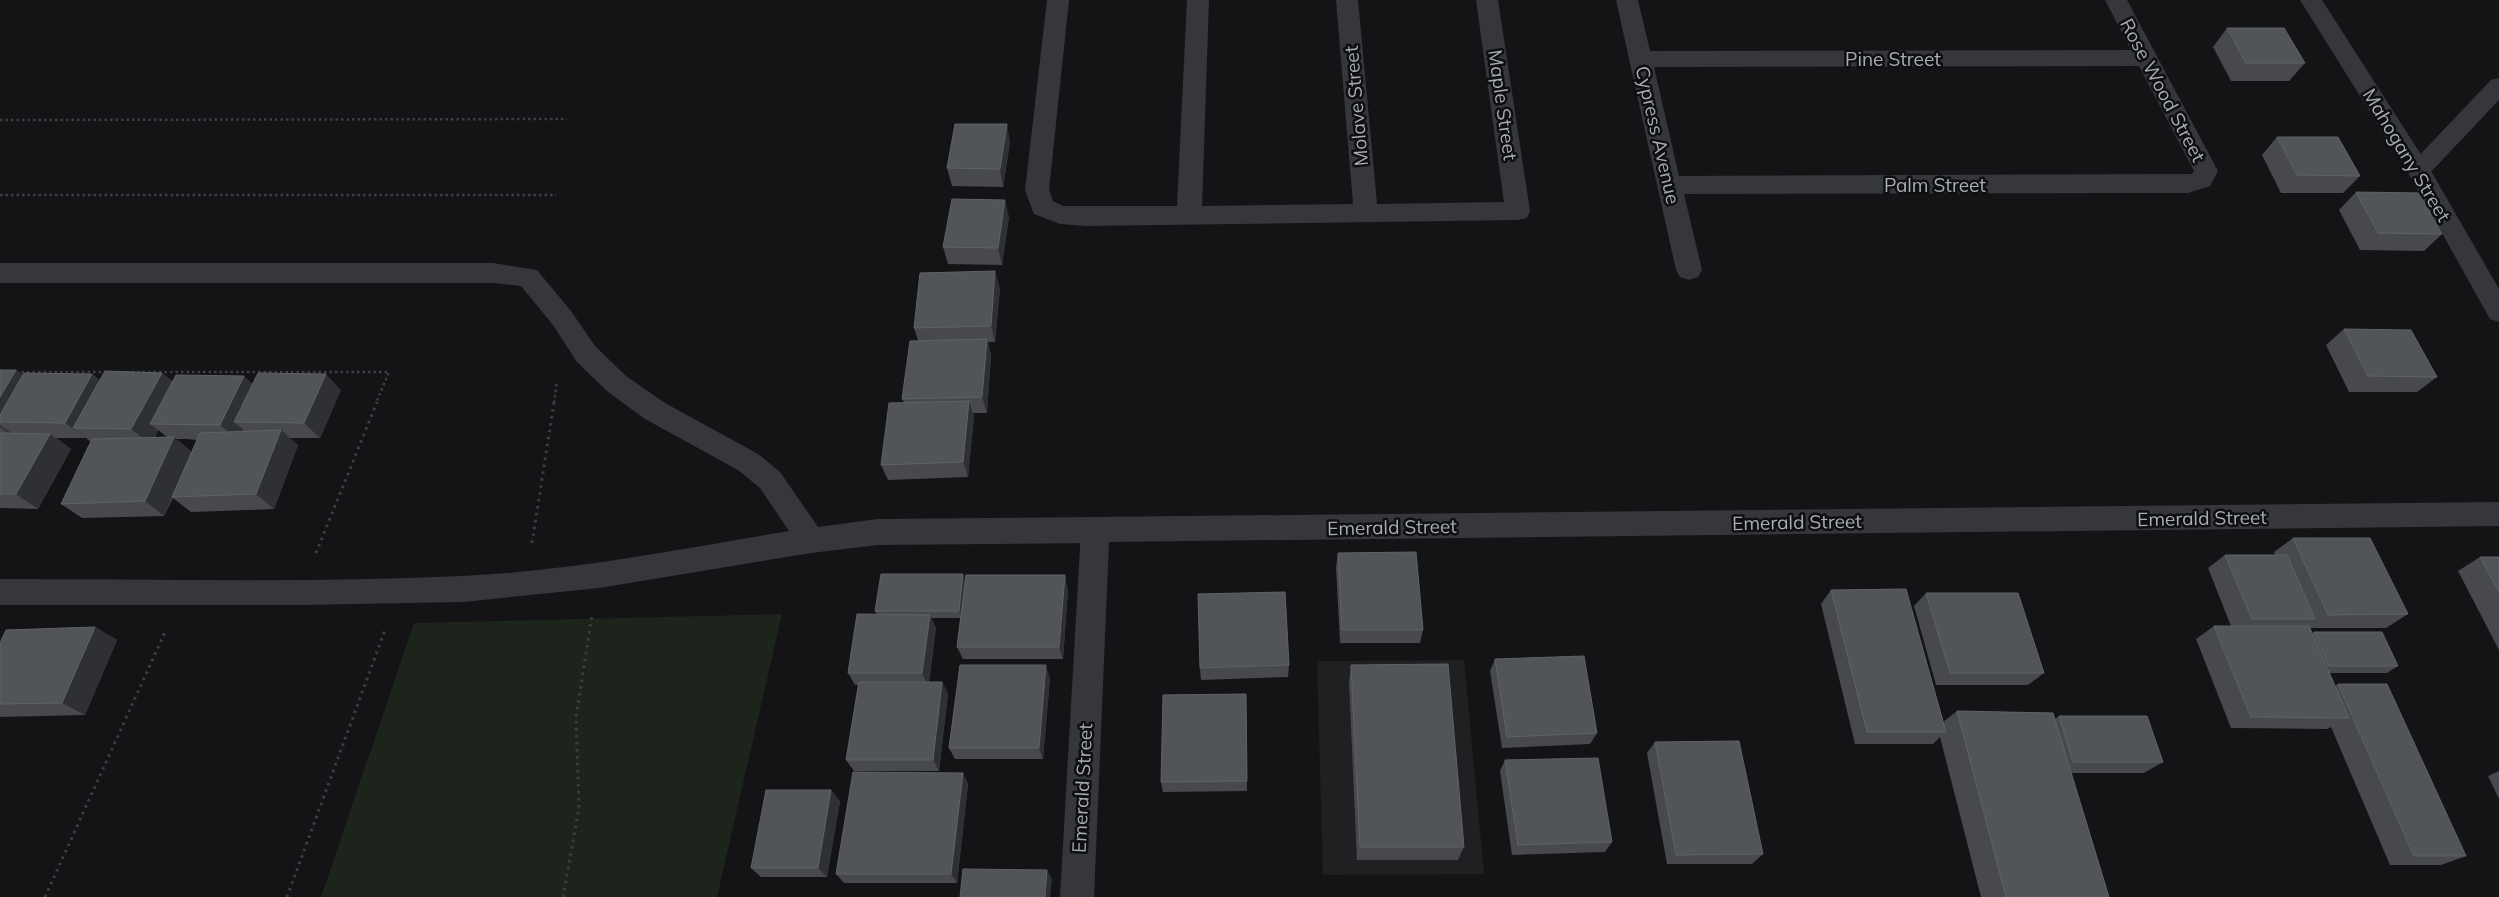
<svg xmlns="http://www.w3.org/2000/svg" width="2499" height="897" font-family="Mulish,sans-serif">
<style>
.built{fill:#202023}
.green{fill:#1c241c}
.lines{fill:none;stroke-linecap:round;stroke-linejoin:round}
.path-far1{stroke:#3b3e42;stroke-width:2.5;stroke-dasharray:2.5 3;stroke-linecap:butt}
.path{stroke:#3b3e42;stroke-width:3;stroke-dasharray:2.5 4.5;stroke-linecap:butt}
.minor{fill:#35373b;fill-rule:evenodd}
.tertiary{fill:#35373b;fill-rule:evenodd}
.wall{fill:#47494e;fill-rule:evenodd}
.shaded-wall{fill:#2e3033}
.building{fill:#515459;stroke:#5f6268}
.labels{text-anchor:middle;stroke-width:5;stroke-linejoin:round;paint-order:stroke}
.street-label{font-size:19px;fill:#a6adb6;stroke:#0f0f11}
</style>
<rect width="100%" height="100%" fill="#141416"/>
<path class="built" d="M 1464,660 L 1484,874 L 1323,875 L 1317,661 Z"/>
<path class="green" d="M 782,614 L 717,897 L 321,897 L 414,623 Z"/>
<g class="lines">
<path class="path-far1" d="M 0,120 L 567,119
M 0,195 L 556,195
M 16,372 L 107,372
M 126,372 L 389,372 L 376,403
M 554,403 L 557,381"/>
<path class="path" d="M 532,543 L 554,402
M 316,553 L 377,402
M 45,897 L 165,632
M 287,897 L 385,630
M 563,897 L 579,808 L 576,717 L 592,615"/>
<path class="minor" d="M 1047,0 L 1069,0 L 1049,190 L 1053,201 L 1063,206 L 1177,206 L 1187,0 L 1209,0 L 1202,206 L 1353,204 L 1336,0 L 1358,0 L 1377,204 L 1504,202 L 1476,0 L 1498,0 L 1530,211 L 1527,218 L 1518,220 L 1086,226 L 1060,224 L 1034,214 L 1025,190 Z
M 1616,0 L 1638,0 L 1650,51 L 2131,50 L 2105,0 L 2127,0 L 2218,171 L 2210,186 L 2188,193 L 1684,194 L 1702,270 L 1698,277 L 1689,280 L 1680,277 L 1676,270 ZM 2139,66 L 2194,171 L 2192,174 L 1679,176 L 1654,67 Z
M 2499,78 L 2499,100 L 2427,176 L 2419,179 L 2411,176 L 2407,170 L 2411,164 L 2491,80 Z
M 0,263 L 493,263 L 537,270 L 571,311 L 595,346 L 626,376 L 665,403 L 758,454 L 780,472 L 818,527 L 878,519 L 1095,517 L 1105,521 L 1109,530 L 1105,539 L 1095,543 L 878,545 L 811,553 L 599,588 L 463,602 L 300,605 L 0,605 L 0,579 C 154,579 308,583 462,576 C 571,571 681,549 789,531 L 760,488 L 738,470 L 645,419 L 608,392 L 577,362 L 553,325 L 521,286 L 493,283 L 0,283 Z"/>
<path class="tertiary" d="M 2300,0 L 2322,0 L 2427,164 L 2499,289 L 2499,322 L 2490,319 L 2410,176 Z
M 2499,502 L 2499,526 L 1109,542 L 1094,897 L 1060,897 L 1081,530 L 1085,521 L 1095,517 Z"/>
</g>
<path class="wall" d="M 2227,28 L 2305,63 L 2289,81 L 2231,81 L 2213,47 Z
M 2277,137 L 2360,176 L 2343,193 L 2281,193 L 2262,155 Z
M 1010,142 L 1003,187 L 952,186 L 947,168 Z
M 2356,192 L 2442,234 L 2424,251 L 2360,250 L 2339,210 Z
M 1009,217 L 1002,265 L 948,264 L 943,247 Z
M 1000,288 L 995,342 L 988,342 L 991,355 L 987,413 L 973,413 L 974,416 L 968,477 L 888,480 L 881,465 L 904,402 L 902,399 L 918,340 L 914,328 Z
M 2344,329 L 2437,377 L 2417,392 L 2349,392 L 2326,345 Z
M 0,370 L 16,370 L 23,375 L 92,374 L 100,380 L 162,373 L 172,381 L 244,376 L 252,384 L 341,390 L 320,438 L 289,438 L 298,445 L 274,509 L 191,512 L 173,498 L 164,516 L 82,518 L 61,504 L 91,442 L 86,438 L 56,438 L 71,449 L 38,509 L 0,508 ZM 158,430 L 167,437 L 155,438 ZM 176,439 L 187,439 L 197,440 L 192,452 Z
M 2293,538 L 2408,614 L 2386,628 L 2310,628 L 2312,633 L 2314,632 L 2398,666 L 2387,673 L 2329,673 L 2335,686 L 2338,684 L 2466,856 L 2441,865 L 2390,865 L 2331,727 L 2327,729 L 2231,728 L 2196,639 L 2214,626 L 2231,626 L 2208,568 L 2225,555 L 2275,555 L 2274,552 Z
M 1338,553 L 1423,630 L 1420,643 L 1340,643 L 1336,567 Z
M 2480,557 L 2499,557 L 2499,650 L 2458,571 Z
M 966,580 L 1068,589 L 1063,659 L 963,659 L 957,647 L 961,618 L 931,618 L 936,628 L 929,682 L 942,682 L 948,694 L 939,771 L 854,771 L 846,760 L 858,685 L 855,685 L 848,673 L 877,615 L 875,611 Z
M 1831,590 L 1943,722 L 1957,711 L 2055,719 L 2059,716 L 2163,762 L 2144,773 L 2071,773 L 2109,897 L 1981,897 L 1940,737 L 1933,744 L 1855,744 L 1821,604 Z
M 1926,593 L 2044,673 L 2028,685 L 1936,685 L 1914,606 Z
M 95,627 L 117,640 L 85,715 L 0,717 L 0,643 Z
M 1495,659 L 1597,733 L 1590,744 L 1502,748 L 1490,671 Z
M 1289,665 L 1288,677 L 1201,680 L 1200,668 Z
M 1351,665 L 1464,847 L 1458,860 L 1357,860 L 1349,682 Z
M 1050,678 L 1043,759 L 955,759 L 949,748 Z
M 1246,694 L 1247,791 L 1163,792 L 1161,782 Z
M 1655,742 L 1763,854 L 1752,864 L 1667,864 L 1647,753 Z
M 1505,760 L 1612,842 L 1605,852 L 1512,855 L 1500,771 Z
M 2499,771 L 2499,799 L 2488,776 Z
M 963,773 L 968,784 L 957,883 L 844,883 L 836,874 Z
M 840,801 L 827,877 L 761,877 L 751,868 Z"/>
<path class="shaded-wall" d="M 1007,124 L 1010,142 L 1003,187 L 1000,169 Z
M 1005,200 L 1009,217 L 1002,265 L 998,248 Z
M 995,271 L 1000,288 L 995,342 L 991,326 Z
M 987,339 L 991,355 L 987,413 L 982,397 Z
M 16,370 L 37,386 L 0,422 L 0,397 Z
M 162,373 L 180,388 L 150,424 L 158,430 L 151,445 L 131,429 Z
M 92,374 L 112,390 L 73,428 L 86,438 L 65,423 Z
M 326,374 L 341,390 L 320,438 L 304,423 Z
M 244,376 L 261,392 L 234,422 L 243,429 L 238,440 L 220,425 Z
M 969,401 L 974,416 L 968,477 L 963,462 Z
M 0,425 L 10,432 L 9,434 L 0,427 Z
M 281,430 L 298,445 L 274,509 L 256,494 Z
M 50,434 L 71,449 L 38,509 L 16,494 Z
M 174,437 L 192,452 L 164,516 L 145,501 Z
M 963,574 L 966,582 L 962,618 L 959,611 Z
M 1065,575 L 1068,589 L 1063,659 L 1059,647 Z
M 930,615 L 936,628 L 928,685 L 922,673 Z
M 95,627 L 117,640 L 85,715 L 62,703 Z
M 1046,665 L 1050,678 L 1043,759 L 1039,748 Z
M 942,682 L 948,694 L 939,771 L 933,760 Z
M 963,773 L 968,784 L 957,883 L 951,874 Z
M 831,790 L 840,801 L 827,877 L 818,868 Z
M 1047,870 L 1052,879 L 1050,897 L 1045,897 Z"/>
<path class="building" d="M 2227,28 L 2284,28 L 2305,63 L 2246,63 Z
M 955,124 L 1007,124 L 1000,169 L 947,168 Z
M 2277,137 L 2338,137 L 2360,176 L 2297,175 Z
M 2356,192 L 2419,193 L 2442,234 L 2378,233 Z
M 952,199 L 1005,200 L 998,248 L 943,247 Z
M 995,271 L 991,326 L 914,328 L 920,273 Z
M 2344,329 L 2411,330 L 2437,377 L 2368,376 Z
M 987,339 L 982,397 L 902,399 L 910,341 Z
M 0,370 L 16,370 L 0,397 Z
M 105,371 L 162,373 L 131,429 L 73,428 Z
M 24,373 L 92,374 L 65,423 L 0,422 L 0,415 Z
M 258,373 L 326,374 L 304,423 L 234,422 Z
M 176,375 L 244,376 L 220,425 L 150,424 Z
M 969,401 L 963,462 L 881,465 L 889,403 Z
M 281,430 L 256,494 L 172,497 L 200,433 Z
M 0,433 L 50,434 L 16,494 L 0,494 Z
M 174,437 L 145,501 L 61,504 L 92,439 Z
M 2293,538 L 2370,538 L 2408,614 L 2328,615 Z
M 1416,552 L 1423,630 L 1342,630 L 1338,553 Z
M 2225,555 L 2287,555 L 2315,619 L 2252,619 Z
M 2480,557 L 2499,557 L 2499,592 Z
M 881,574 L 963,574 L 959,611 L 875,611 Z
M 966,575 L 1065,575 L 1059,647 L 957,647 Z
M 1906,589 L 1946,732 L 1867,732 L 1831,590 Z
M 1285,592 L 1289,665 L 1200,668 L 1198,594 Z
M 1926,593 L 2018,593 L 2044,673 L 1950,673 Z
M 857,614 L 930,615 L 922,673 L 848,673 Z
M 2214,626 L 2309,626 L 2349,718 L 2251,717 Z
M 95,627 L 62,703 L 0,704 L 0,643 L 6,630 Z
M 2314,632 L 2382,632 L 2398,666 L 2329,666 Z
M 1584,656 L 1597,733 L 1507,737 L 1495,659 Z
M 1448,664 L 1464,847 L 1360,847 L 1351,665 Z
M 960,665 L 1046,665 L 1039,748 L 949,748 Z
M 859,682 L 942,682 L 933,760 L 846,760 Z
M 2338,684 L 2387,684 L 2466,856 L 2414,856 Z
M 1246,694 L 1247,781 L 1161,782 L 1163,695 Z
M 1957,711 L 2053,713 L 2109,897 L 2006,897 Z
M 2059,716 L 2147,716 L 2163,762 L 2073,762 Z
M 1739,741 L 1763,854 L 1676,855 L 1655,742 Z
M 1598,758 L 1612,842 L 1518,845 L 1505,760 Z
M 853,772 L 963,773 L 951,874 L 836,874 Z
M 766,790 L 831,790 L 818,868 L 751,868 Z
M 963,869 L 1047,870 L 1045,897 L 960,897 Z"/>
<g class="labels">
<g class="street-label">
<text x="1893" y="66">Pine Street</text>
<text transform="translate(2163 90) rotate(62)" y="7">Rose Wood Street</text>
<text transform="translate(1503 105) rotate(82)" y="7">Maple Street</text>
<text transform="translate(1356 106) rotate(-95)" y="7">Molave Street</text>
<text transform="translate(1658 135) rotate(77)" y="7">Cypress Avenue</text>
<text transform="translate(2407 155) rotate(59)" y="7">Mahogany Street</text>
<text x="1935" y="192">Palm Street</text>
<text transform="translate(2202 518) rotate(-1)" y="7">Emerald Street</text>
<text transform="translate(1797 522) rotate(-1)" y="7">Emerald Street</text>
<text transform="translate(1392 527) rotate(-1)" y="7">Emerald Street</text>
<text transform="translate(1082 788) rotate(-87)" y="7">Emerald Street</text>
</g>
</g>
</svg>
